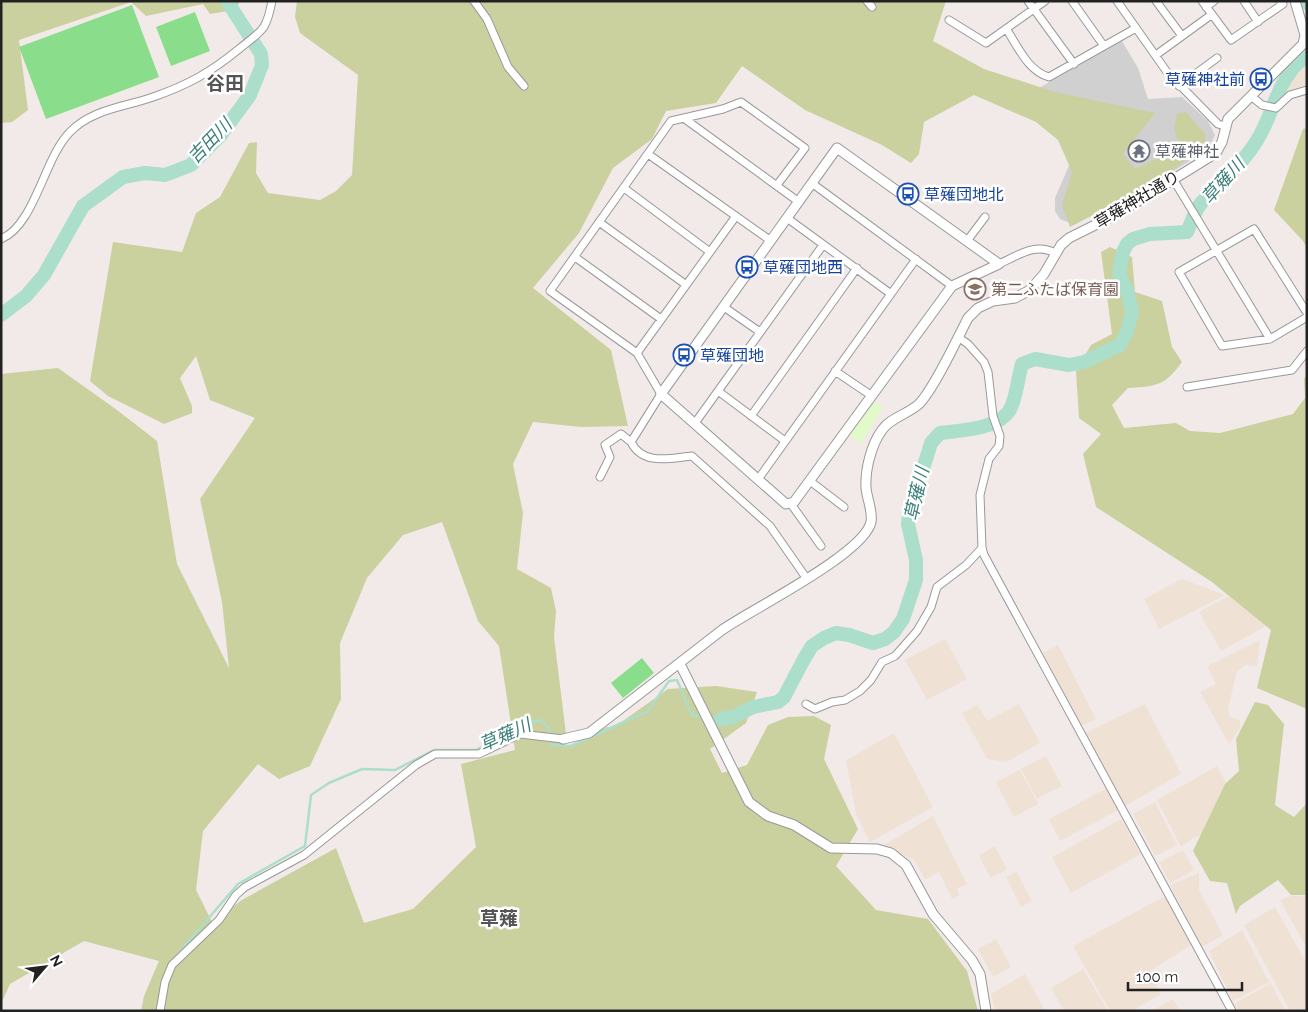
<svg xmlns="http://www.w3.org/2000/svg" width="1308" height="1012" font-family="Raleway,'Noto Sans JP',sans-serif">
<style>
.religious{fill:#d0d0d0}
.farmland{fill:#efe2d5}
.forest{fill:#cbd09f;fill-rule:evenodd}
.park{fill:#e2f9c9}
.pitch{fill:#8ade8b}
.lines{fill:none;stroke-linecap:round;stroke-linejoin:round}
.stream{stroke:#abdecb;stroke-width:2.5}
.river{stroke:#abdecb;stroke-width:14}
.minor-casing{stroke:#999;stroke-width:9}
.tertiary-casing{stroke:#999;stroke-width:11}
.minor{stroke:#fff;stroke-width:7}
.tertiary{stroke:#fff;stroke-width:9}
.labels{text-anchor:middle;stroke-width:5;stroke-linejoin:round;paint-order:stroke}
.transit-label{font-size:16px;fill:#164399;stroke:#fff;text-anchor:start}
.worship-label{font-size:16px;fill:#5b616d;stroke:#fff;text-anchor:start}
.street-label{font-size:16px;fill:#222;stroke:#fff}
.education-label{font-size:16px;fill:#785e54;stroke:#fff;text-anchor:start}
.water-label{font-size:18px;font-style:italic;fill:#3c817a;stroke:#fff}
.quarter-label{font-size:19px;font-weight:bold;fill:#555;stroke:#fff}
</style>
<rect width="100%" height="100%" fill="#f2eae9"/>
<path class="religious" d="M 1122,41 L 1138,68 L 1148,99 L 1182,97 L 1208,121 L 1215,135 L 1209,149 L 1156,182 L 1123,201 L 1078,220 L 1067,222 L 1060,219 L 1055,211 L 1055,198 L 1071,161 L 1030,93 Z"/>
<path class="farmland" d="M 1307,59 L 1307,88 L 1291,91 L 1286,96 L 1281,93 L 1293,72 Z
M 1182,579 L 1225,595 L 1159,629 L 1144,599 Z
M 1231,595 L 1270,624 L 1221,651 L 1199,612 Z
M 945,639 L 967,679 L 927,700 L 905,660 Z
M 1260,640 L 1257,666 L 1246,665 L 1237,671 L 1228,709 L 1230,717 L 1240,720 L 1240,728 L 1229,744 L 1200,692 L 1216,684 L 1207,666 Z
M 1058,645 L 1096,719 L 1081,726 L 1043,653 Z
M 1019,704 L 1040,743 L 1006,762 L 987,759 L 962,713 L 978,705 L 987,721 Z
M 1145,704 L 1181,774 L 1125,806 L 1085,733 Z
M 894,733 L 933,807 L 870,842 L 856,814 L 846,760 Z
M 1046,756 L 1062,786 L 1037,799 L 1021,769 Z
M 1217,766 L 1229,788 L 1214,831 L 1193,838 L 1181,847 L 1157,800 Z
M 1020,770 L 1038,804 L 1014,817 L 996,782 Z
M 1107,788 L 1118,810 L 1060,841 L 1049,819 Z
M 1155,802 L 1177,845 L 1155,856 L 1133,814 Z
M 933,816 L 967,884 L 957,889 L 959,895 L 952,899 L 939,872 L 925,879 L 914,860 L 884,845 Z
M 1121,819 L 1141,854 L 1071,893 L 1052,857 Z
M 995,846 L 1007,870 L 990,878 L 979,855 Z
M 1183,850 L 1194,870 L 1170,883 L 1159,862 Z
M 1017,872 L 1032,901 L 1021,907 L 1006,877 Z
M 1199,873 L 1199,890 L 1223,935 L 1202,947 L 1170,885 Z
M 1165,896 L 1192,944 L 1150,971 L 1161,994 L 1132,1011 L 1110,1011 L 1073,946 Z
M 1291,896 L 1307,896 L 1307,944 L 1305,945 L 1280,900 Z
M 1275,907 L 1307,964 L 1307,1011 L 1290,1011 L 1244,925 Z
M 1242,930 L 1269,982 L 1233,1001 L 1209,951 Z
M 996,939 L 1011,967 L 993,977 L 978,949 Z
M 1083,969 L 1108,1011 L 1064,1011 L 1051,988 Z
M 1025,974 L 1045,1011 L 995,1011 L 991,994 Z
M 1271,983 L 1285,1011 L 1238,1011 L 1234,1004 Z
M 1173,999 L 1180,1011 L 1152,1011 Z"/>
<path class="forest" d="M 1,1 L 239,1 L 239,4 L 228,11 L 210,14 L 203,4 L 146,16 L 131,2 L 19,40 L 28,110 L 12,122 L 1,123 Z
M 297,1 L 946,1 L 933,41 L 984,69 L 1055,92 L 1155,113 L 1123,154 L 1135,169 L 1180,147 L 1174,128 L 1177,114 L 1186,112 L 1205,134 L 1206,143 L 1161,180 L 1070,227 L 1062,205 L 1072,172 L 1058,140 L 1036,122 L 974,95 L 924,122 L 919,154 L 911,163 L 882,145 L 805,110 L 742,66 L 716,103 L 666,111 L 652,139 L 613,168 L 579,233 L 533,288 L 611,350 L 628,426 L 581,427 L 533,422 L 513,464 L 523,513 L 517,569 L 551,588 L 556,611 L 554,637 L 566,734 L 566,747 L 607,727 L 613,728 L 668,689 L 716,686 L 757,692 L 746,723 L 710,749 L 722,773 L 747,765 L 768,725 L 788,717 L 814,716 L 831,725 L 824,759 L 858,829 L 836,866 L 876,910 L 928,919 L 967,971 L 978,1011 L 141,1011 L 144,996 L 159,961 L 84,941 L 10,984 L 1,1004 L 1,374 L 58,368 L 117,410 L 157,441 L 177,564 L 229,668 L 222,602 L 200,499 L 255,418 L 210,400 L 196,356 L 180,378 L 192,406 L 192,413 L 164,424 L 108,396 L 90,381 L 113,242 L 182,252 L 196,213 L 220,197 L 249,143 L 257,142 L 256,173 L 268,193 L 320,200 L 336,191 L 352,175 L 358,75 L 300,33 L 295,17 ZM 442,522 L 478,621 L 499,646 L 515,750 L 461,764 L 476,847 L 413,909 L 364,923 L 336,848 L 242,900 L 212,922 L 196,890 L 203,831 L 258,764 L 279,779 L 310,766 L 341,699 L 340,643 L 367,578 L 403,535 Z
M 1307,128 L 1307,248 L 1303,241 L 1274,210 L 1303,129 Z
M 1110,247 L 1132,257 L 1135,292 L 1162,301 L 1172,347 L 1182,362 C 1164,386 1158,386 1128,388 L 1112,405 L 1124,428 L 1176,423 L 1190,431 L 1220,433 L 1293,414 L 1305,398 L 1304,379 L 1307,374 L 1307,709 L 1257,688 L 1271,630 L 1212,582 L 1096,507 L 1083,454 L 1101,434 L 1079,418 L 1076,371 L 1091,345 L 1112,334 L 1101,252 Z
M 1255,702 L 1268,705 L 1284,724 L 1275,805 L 1294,817 L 1307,803 L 1307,895 L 1291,895 L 1278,880 L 1240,906 L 1236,914 L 1227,883 L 1210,881 L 1193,851 L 1225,784 L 1239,771 L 1236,739 Z"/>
<path class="park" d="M 875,401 L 883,408 L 861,444 L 849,435 Z"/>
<path class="pitch" d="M 132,5 L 159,77 L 46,119 L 19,47 Z
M 195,12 L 210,51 L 171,66 L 156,27 Z
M 642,658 L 654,673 L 623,698 L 611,683 Z"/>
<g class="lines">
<path class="stream" d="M 711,718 L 721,719
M 181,950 L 238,884 L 305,846 L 311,795 L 329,783 L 362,769 L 395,770 L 434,750 L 476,750 L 525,723 L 541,720 L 549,729 L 551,745 L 571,746 L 648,711 L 669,681 L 677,680 L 692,715 L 703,717"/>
<path class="river" d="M 1305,1 L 1307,3
M 1,315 L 26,296 L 44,275 L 83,206 L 123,177 L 145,173 L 165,175 L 191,165 L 220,136 L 250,95 L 262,65 L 261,54 L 227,1
M 721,719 L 733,717 L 753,707 L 778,702 L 784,697 L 804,659 L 812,646 L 824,638 L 836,633 L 849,635 L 873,643 L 885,639 L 894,632 L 903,619 L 916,580 L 916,560 L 908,524 L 909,514 L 931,443 L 940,433 C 961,430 1003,430 1012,405 C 1017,393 1018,377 1022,364 L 1035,359 L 1069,365 L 1084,362 L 1120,345 L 1127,332 L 1132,313 L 1128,293 L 1119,274 L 1123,252 L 1127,244 L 1133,239 L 1150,234 L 1187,232 C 1192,222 1194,211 1202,202 C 1220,182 1241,166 1256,142 C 1276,111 1275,79 1307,55"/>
<g class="minor-casing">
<path id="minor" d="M 474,1 L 487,19 L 508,67 L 524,86
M 867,1 L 872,7
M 1028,1 L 1074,64
M 1072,1 L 1104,46
M 1117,1 L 1167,72 L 1218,124 L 1225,126
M 1156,1 L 1182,36
M 1202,1 L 1231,40 L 1283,4 L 1280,1
M 1244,1 L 1258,22
M 1206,7 L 1214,1
M 949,20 L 986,43 L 1045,1
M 1007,30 C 1018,47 1028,71 1049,77 L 1136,28
M 1156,55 L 1211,15
M 1179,86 L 1217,58
M 1251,96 L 1262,105 L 1276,108 L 1290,95 L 1307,90
M 685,119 L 799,202
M 648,154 L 771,241
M 1173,179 L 1270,339
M 813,184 L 952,286
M 777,185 L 805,148 L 741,102 L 723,109 L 671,121 L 550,291 L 637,353 L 661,394 L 631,442 C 643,466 670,458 692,456 L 770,526 L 807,579
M 624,188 L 710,252
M 787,218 L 891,294
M 599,222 L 685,284
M 1,239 C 35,225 44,158 70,132 C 92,109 125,107 153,97 C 188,85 211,72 239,49 C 262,30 266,32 272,1
M 967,241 L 985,217
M 575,257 L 661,319
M 999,264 C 1017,256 1036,242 1055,253
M 724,307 L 760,332
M 1307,313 L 1254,229 L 1179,272 L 1222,346 L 1270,339 L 1307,317
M 958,337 L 968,344 L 984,362 L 988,372 L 993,416 L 1000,436 L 999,446 L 989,459 L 980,495 L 982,548 L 984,555 L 1232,1011
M 637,353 L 736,216
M 835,371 L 872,396
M 1187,387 L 1292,370 L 1307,351
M 718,391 L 785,441
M 751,416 L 857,268
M 695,423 L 823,245
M 600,477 L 610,457 L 605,445 L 621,434 L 631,442
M 759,478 L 916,259
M 810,481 L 844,507
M 791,504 L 821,546
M 806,704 L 815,709 L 832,702 L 845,700 L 860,691 L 871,680 L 882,662 L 895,656 L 917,631 L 931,607 L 937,587 L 966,565 L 982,548
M 160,1011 L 165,982 L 172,965 L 219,920 L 236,895 L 245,887 L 304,855 L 416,765 L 435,754 L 479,754 L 520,734 L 563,739"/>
</g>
<g class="tertiary-casing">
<path id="tertiary" d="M 837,148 L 999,264 L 952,286 L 794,502 L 786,504 L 661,394 Z
M 680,664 L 749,802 L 768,816 L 794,825 L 831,848 L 877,849 L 891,853 L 906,865 L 933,914 L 972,960 L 980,974 L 986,1011
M 563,739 L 589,733 L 722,630 C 752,609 864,554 871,522 C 873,511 867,499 866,488 C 865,470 871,445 882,430 C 890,418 908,414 919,404 C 934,389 957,339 968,318 L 978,308 L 993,301 L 1015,298 L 1030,290 L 1044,274 L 1061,245 L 1069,238 L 1119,213 L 1216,153 L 1222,142 L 1228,119 L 1303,44 L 1305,35 L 1295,1"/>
</g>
<use href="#minor" class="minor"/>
<use href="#tertiary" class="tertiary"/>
</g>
<defs>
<g id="bus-ring" transform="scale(1.125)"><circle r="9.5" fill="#fff" stroke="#1a4fb4" stroke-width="1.5"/><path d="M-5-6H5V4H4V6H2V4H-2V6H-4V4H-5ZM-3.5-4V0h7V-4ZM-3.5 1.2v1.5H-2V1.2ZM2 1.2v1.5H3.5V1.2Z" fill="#1a4fb4"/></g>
<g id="temple-ring" transform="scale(1.125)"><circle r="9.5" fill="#fff" stroke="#6b7280" stroke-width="1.5"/><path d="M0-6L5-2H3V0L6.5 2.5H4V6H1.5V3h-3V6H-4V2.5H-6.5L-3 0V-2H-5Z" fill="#6b7280"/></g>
<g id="school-ring" transform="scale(1.125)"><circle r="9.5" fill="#fff" stroke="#8d6e63" stroke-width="1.5"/><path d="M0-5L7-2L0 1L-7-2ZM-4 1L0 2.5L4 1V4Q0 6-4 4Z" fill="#8d6e63"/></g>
</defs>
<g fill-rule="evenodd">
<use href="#bus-ring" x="1261" y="79"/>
<use href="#temple-ring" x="1139" y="151"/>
<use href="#bus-ring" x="908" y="194"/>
<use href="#bus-ring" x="747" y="267"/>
<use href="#school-ring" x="975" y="289"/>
<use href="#bus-ring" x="684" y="355"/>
</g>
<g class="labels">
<g class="transit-label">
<text x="1245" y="85" text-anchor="end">草薙神社前</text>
<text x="924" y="200">草薙団地北</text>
<text x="763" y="273">草薙団地西</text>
<text x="700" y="361">草薙団地</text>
</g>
<g class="worship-label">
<text x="1155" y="157">草薙神社</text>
</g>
<g class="street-label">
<text transform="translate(1137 199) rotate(-31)" y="6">草薙神社通り</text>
</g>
<g class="education-label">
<text x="991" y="295">第二ふたば保育園</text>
</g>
<g class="water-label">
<text transform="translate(210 141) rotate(-46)" y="6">吉田川</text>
<text transform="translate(1223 181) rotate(-48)" y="6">草薙川</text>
<text transform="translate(917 494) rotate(-77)" y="6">草薙川</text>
<text transform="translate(505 735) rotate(-24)" y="6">草薙川</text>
</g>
<g class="quarter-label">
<text x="225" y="90">谷田</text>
<text x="499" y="925">草薙</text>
</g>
</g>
<rect width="1308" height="1012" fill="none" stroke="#222222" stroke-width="5"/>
<g transform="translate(45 967) rotate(62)" stroke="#ffffff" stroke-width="4" paint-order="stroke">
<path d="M0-4L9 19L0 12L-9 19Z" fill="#222222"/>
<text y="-8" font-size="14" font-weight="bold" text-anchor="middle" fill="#222222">N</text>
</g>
<path d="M1128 982v8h114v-8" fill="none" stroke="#222222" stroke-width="2.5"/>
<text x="1136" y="982" font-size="15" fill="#222222" stroke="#ffffff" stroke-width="4" paint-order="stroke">100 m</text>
</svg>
